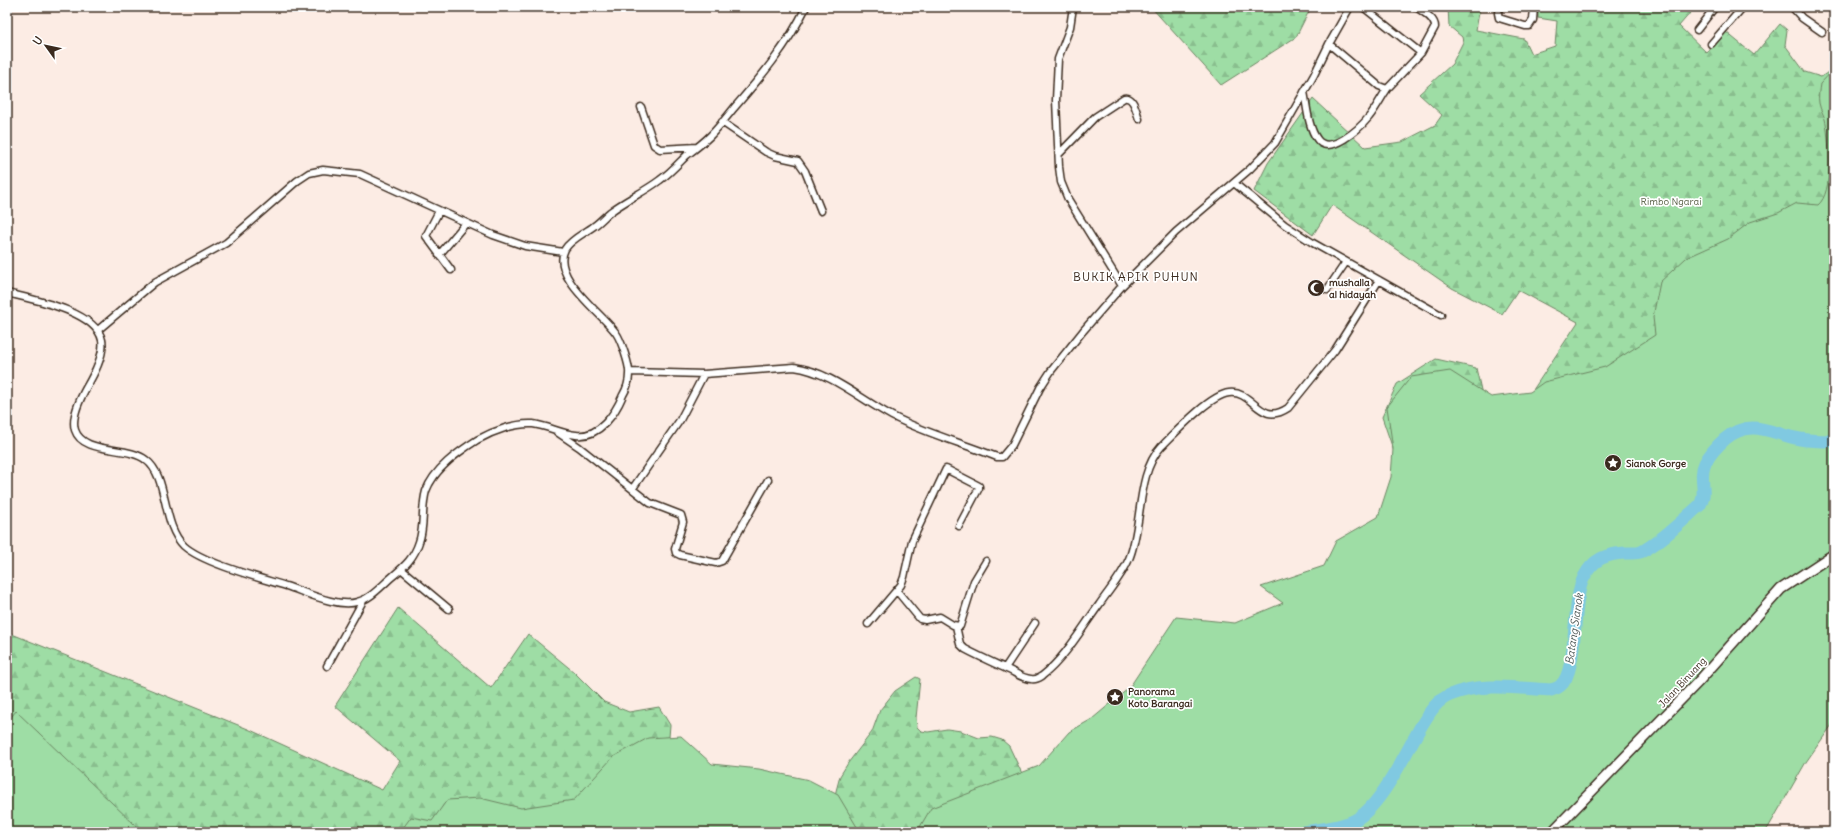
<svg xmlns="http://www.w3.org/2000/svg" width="1841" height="839" font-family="Delius,sans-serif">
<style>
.forest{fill:url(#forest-firs);stroke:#6c8462}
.park{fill:#9edda5;stroke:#6c8462}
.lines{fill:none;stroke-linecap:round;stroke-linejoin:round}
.river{stroke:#80c9e1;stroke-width:13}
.minor-casing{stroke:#3b2a1e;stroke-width:9}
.secondary-casing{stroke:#3b2a1e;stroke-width:12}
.minor{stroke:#fff;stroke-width:6}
.secondary{stroke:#fff;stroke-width:9}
.labels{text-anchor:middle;stroke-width:3.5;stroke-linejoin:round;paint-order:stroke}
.park-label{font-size:10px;fill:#596046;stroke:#fff}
.poi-label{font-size:10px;font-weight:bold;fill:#3b2a1e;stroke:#fff;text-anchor:start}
.street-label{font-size:10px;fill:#3b2a1e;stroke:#fff}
.water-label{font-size:11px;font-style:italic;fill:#505a58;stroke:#fff}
.quarter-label{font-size:12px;letter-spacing:1px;fill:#3b2a1e;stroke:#fff}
</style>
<defs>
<pattern id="forest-firs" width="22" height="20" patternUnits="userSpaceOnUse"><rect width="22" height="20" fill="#9edda5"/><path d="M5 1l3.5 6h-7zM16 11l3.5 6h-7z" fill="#89be8e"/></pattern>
</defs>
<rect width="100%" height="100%" fill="#fcece4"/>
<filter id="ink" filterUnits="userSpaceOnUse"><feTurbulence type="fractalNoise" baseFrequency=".025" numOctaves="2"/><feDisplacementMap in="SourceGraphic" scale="8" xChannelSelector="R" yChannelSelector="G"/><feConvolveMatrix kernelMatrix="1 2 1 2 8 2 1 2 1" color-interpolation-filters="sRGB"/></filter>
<g filter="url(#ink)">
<path class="forest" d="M 1151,7 L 1311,7 L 1296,37 L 1221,85 Z
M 1448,7 L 1480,7 L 1476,30 L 1524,39 L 1531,54 L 1555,46 L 1557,21 L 1538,18 L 1538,7 L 1687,7 L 1691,12 L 1679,26 L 1707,53 L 1726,32 L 1754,55 L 1780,24 L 1787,30 L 1785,45 L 1805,72 L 1821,77 L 1834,68 L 1834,367 L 1109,832 L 7,832 L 7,632 L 248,729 L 382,790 L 400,761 L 335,706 L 398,608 L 491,688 L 528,634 L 574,672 L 604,702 L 629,712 L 659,707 L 670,725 L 669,737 L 697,776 L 833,810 L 836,791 L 840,776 L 848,763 L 872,732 L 880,710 L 895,691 L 916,677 L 920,679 L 916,718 L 917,727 L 921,731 L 928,732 L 947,729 L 961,731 L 979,738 L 992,737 L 1002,740 L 1009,746 L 1027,784 L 1228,652 L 1365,541 L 1387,507 L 1395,455 L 1382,417 L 1397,384 L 1436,359 L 1476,368 L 1483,399 L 1529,396 L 1578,322 L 1518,290 L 1502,314 L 1452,288 L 1332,205 L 1313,235 L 1254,191 L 1268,163 L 1313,99 L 1365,147 L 1402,142 L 1435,125 L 1442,115 L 1419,94 L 1452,64 L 1463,42 L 1462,37 L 1449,26 Z"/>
<path class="park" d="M 1834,69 L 1834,722 L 1806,762 L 1768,828 L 1764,832 L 917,832 L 931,808 L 1039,766 L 1069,732 L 1092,719 L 1129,688 L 1176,617 L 1235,623 L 1283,603 L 1261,587 L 1324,566 L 1336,541 L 1378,517 L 1391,477 L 1393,449 L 1387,407 L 1411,377 L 1450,371 L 1491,397 L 1530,392 L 1544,382 L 1605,367 L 1655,335 L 1653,317 L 1660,282 L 1686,258 L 1728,239 L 1750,222 L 1778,213 L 1797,203 L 1818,205 C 1834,192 1829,143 1826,123 C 1825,116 1820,110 1819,103 C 1818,97 1819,90 1820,84 Z
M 16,711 L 135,825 L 140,832 L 7,832 L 7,722 Z
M 681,736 L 712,764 L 759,769 L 809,780 L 838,795 L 860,832 L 400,832 L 411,817 L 432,821 L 447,800 L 480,798 L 521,808 L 574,800 L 613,757 L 648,738 Z"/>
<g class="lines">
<path class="river" d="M 1303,832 C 1318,829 1337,828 1351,822 C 1379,811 1405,754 1420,728 C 1428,715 1435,701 1450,695 C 1482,682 1517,688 1551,690 C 1554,689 1558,688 1560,686 C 1579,671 1571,601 1584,577 C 1593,559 1606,554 1625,553 C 1631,553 1638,554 1643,551 C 1664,539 1682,521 1700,505 C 1708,492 1698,478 1705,463 C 1710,454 1717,446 1725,439 C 1752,417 1771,434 1800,439 C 1811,441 1823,441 1834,441"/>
<g class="minor-casing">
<path id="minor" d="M 1073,7 L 1070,27 L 1058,59 L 1056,100 L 1059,167 L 1061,182 L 1068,199 L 1122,286
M 1363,7 L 1421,53
M 1499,7 L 1498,13 L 1499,18 L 1525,26 L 1529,26 L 1533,20 L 1534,7
M 1792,7 L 1802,18 L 1822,32
M 1697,30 L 1715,7
M 1329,44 L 1379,86 L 1387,89 L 1421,53 L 1435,27 C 1435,18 1423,12 1416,7
M 1711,44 L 1743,7
M 1304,92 C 1307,106 1308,127 1317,139 C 1329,157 1360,128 1369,117 C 1376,108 1381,98 1387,89
M 641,107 L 654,145 L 660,149 L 697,147
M 722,122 L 766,152 L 775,156 L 798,161 L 805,171 L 821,211
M 1059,154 L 1095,117 L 1124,98 C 1134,96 1136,111 1139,119
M 1234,183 L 1285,225 L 1313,243 L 1441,315
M 439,211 L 426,236 L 451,270
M 439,255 L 466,223
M 1327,290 L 1346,262
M 7,293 C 31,299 96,311 102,340 C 105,355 93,376 86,388 C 80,399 71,417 75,430 C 83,455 128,445 146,460 C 169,477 161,524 184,546 C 203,563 260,578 286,586 C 305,592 338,608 357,602 C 371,599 382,585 393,576 C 405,566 414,558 419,542 C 425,526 421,508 426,491 C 434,469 458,452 477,440 C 493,431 515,423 533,424 C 548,426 562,434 576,435 C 599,438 615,414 623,395 C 626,390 629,381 629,374 C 630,366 621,340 616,333 C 602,313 550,277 565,249 C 571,239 585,233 594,226 C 600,222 605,216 610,212 C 626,200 644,192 660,180 C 670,173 678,164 687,155 C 695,149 703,143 710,136 C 718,128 726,118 734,108 C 761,77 788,45 806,7
M 98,330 L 155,282 L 226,243 L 297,181 L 309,173 L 323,170 L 360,174 L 493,235 L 525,246 L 563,252
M 630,372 L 704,374 L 794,367 C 831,372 860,399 892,416 C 925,433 962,443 997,457 L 1002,457 L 1012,445 L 1040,388 L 1051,371 L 1083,331 L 1122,286 L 1176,232 L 1250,169 L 1275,143 L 1314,75 L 1329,44 L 1350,7
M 557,432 L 579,447 L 650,503 L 681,515 L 683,522 L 675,549 L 676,553 L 680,555 L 716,563 L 722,561 L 768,480
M 633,488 L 680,420 L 704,374
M 401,569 L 449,609
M 897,591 L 920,619 L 925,620 L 940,617 L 953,625 L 960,626 L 974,581 L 986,561
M 868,624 L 901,585 L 904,577 L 912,541 L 946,469 L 979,486 L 979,488 L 959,526
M 956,626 L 960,644 L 965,649 C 980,657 996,664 1011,671 C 1017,674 1024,679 1031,679 C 1035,680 1039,678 1042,676 C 1065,658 1082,628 1099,605 C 1109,590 1122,576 1129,559 C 1143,526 1136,474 1161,447 C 1176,432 1210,395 1229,393 C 1254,390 1259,427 1288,408 L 1335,350 L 1379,280
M 327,666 L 364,599
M 1005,668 L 1035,623"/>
</g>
<g class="secondary-casing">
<path id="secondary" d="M 1552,832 L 1699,681 L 1781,589 L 1834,554"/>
</g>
<use href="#minor" class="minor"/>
<use href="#secondary" class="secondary"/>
</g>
</g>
<defs>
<g id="mosque-disc" transform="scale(0.9)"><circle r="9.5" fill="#3b2a1e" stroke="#fff"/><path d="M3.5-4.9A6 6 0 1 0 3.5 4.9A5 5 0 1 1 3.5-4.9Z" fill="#fff"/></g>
<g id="sight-disc" transform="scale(0.9)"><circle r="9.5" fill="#3b2a1e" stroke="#fff"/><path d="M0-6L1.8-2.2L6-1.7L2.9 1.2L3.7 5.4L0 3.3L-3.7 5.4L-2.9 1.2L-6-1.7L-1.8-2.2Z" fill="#fff"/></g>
</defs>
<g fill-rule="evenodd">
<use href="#mosque-disc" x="1316" y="288"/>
<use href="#sight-disc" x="1613" y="463"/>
<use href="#sight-disc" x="1115" y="697"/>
</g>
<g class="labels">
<g class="park-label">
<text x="1671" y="205">Rimbo Ngarai</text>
</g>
<g class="poi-label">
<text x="1329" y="286">mushalla<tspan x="1329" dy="12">al hidayah</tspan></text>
<text x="1626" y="467">Sianok Gorge</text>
<text x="1128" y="695">Panorama<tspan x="1128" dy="12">Koto Barangai</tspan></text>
</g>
<g class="street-label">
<text transform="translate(1682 682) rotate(-47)" y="4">Jalan Binuang</text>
</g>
<g class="water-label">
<text transform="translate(1574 629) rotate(-82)" y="4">Batang Sianok</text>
</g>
<g class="quarter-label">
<text x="1136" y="281">BUKIK APIK PUHUN</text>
</g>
</g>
<rect width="1841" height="839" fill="none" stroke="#fff" stroke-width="24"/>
<rect x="12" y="12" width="1817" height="815" fill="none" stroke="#3b2a1e" stroke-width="1.5" filter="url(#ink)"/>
<g transform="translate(46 46) rotate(303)" stroke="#ffffff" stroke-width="3" paint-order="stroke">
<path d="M0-3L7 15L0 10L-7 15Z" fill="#3b2a1e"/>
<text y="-6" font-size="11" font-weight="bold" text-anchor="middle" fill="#3b2a1e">U</text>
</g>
</svg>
